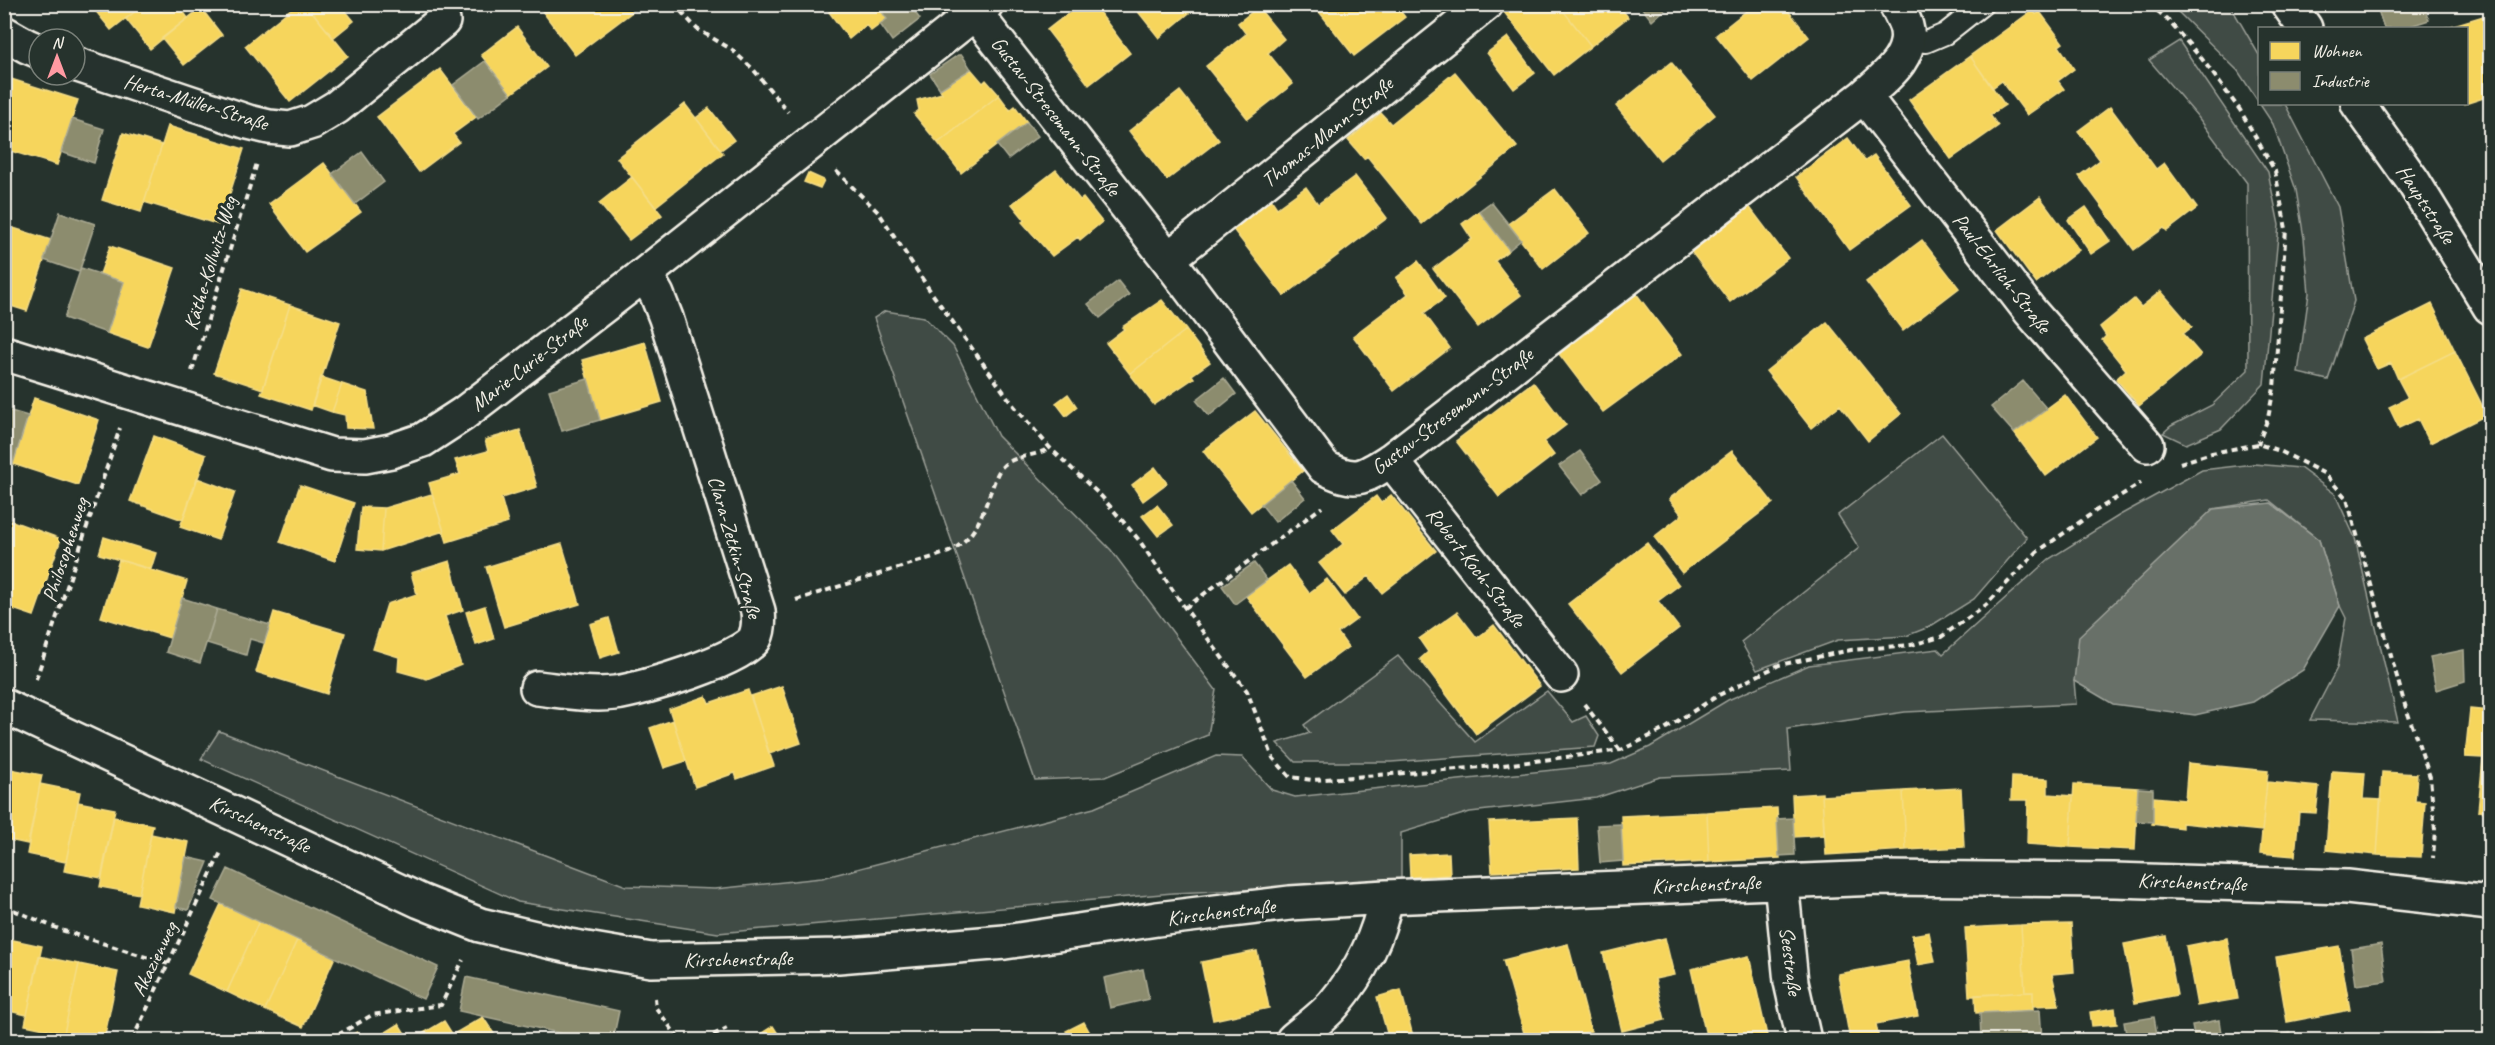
<svg xmlns="http://www.w3.org/2000/svg" width="2495" height="1045" font-family="Caveat,sans-serif">
<style>
.green{fill:#414b45;stroke:#9a9e96;stroke-width:1.5}
.water{fill:#676f68;stroke:#9fa39b;stroke-width:1.5}
.homes{fill:#f6d55c;stroke:#f5dd86;stroke-width:1.5}
.industry{fill:#8c8c6e;stroke:#abaa93;stroke-width:1.5}
.lines{fill:none;stroke-linecap:round;stroke-linejoin:round}
.service-casing{stroke:#f4f1e8;stroke-width:24}
.minor-casing{stroke:#f4f1e8;stroke-width:38}
.secondary-casing{stroke:#f4f1e8;stroke-width:38}
.path{stroke:#f4f1e8;stroke-width:4;stroke-dasharray:6 4.5;stroke-linecap:butt}
.service{stroke:#26332d;stroke-width:20}
.minor{stroke:#26332d;stroke-width:33}
.secondary{stroke:#26332d;stroke-width:33}
.labels{text-anchor:middle;stroke-width:6;stroke-linejoin:round;paint-order:stroke}
.street-label{font-size:21px;fill:#f4f1e8;stroke:#26332d}
</style>
<rect width="100%" height="100%" fill="#26332d"/>
<filter id="ink" filterUnits="userSpaceOnUse"><feTurbulence type="fractalNoise" baseFrequency=".0167" numOctaves="2"/><feDisplacementMap in="SourceGraphic" scale="12" xChannelSelector="R" yChannelSelector="G"/><feConvolveMatrix kernelMatrix="1 2 1 2 8 2 1 2 1" color-interpolation-filters="sRGB"/></filter>
<g filter="url(#ink)">
<path class="green" d="M 2171,5 L 2230,5 L 2259,55 L 2260,104 L 2285,104 L 2338,207 L 2354,301 L 2328,380 L 2298,373 L 2309,293 L 2304,238 L 2296,190 L 2273,124 L 2238,71 Z
M 2179,41 L 2268,172 L 2279,225 L 2264,384 L 2221,429 L 2186,444 L 2163,433 L 2171,426 L 2212,405 L 2248,370 L 2247,183 L 2198,117 L 2149,60 Z
M 885,311 L 924,317 L 953,346 L 998,436 L 1111,550 L 1216,690 L 1208,735 L 1105,777 L 1035,780 L 874,318 Z
M 1942,434 L 2027,538 L 1974,599 L 1929,627 L 1906,636 L 1838,640 L 1757,670 L 1741,642 L 1859,548 L 1838,515 Z
M 2254,464 L 2300,468 L 2335,494 L 2355,538 L 2398,722 L 2310,720 L 2337,668 L 2346,618 L 2340,606 L 2319,540 L 2269,500 L 2213,509 L 2074,681 L 2076,704 L 1905,712 L 1788,729 L 1791,771 L 1660,777 L 1596,798 L 1470,812 L 1401,833 L 1401,883 L 1173,893 L 718,933 L 518,902 L 201,759 L 219,731 L 626,886 L 715,889 L 822,878 L 1094,808 L 1216,756 L 1242,757 L 1272,790 L 1295,797 L 1611,764 L 1650,747 L 1728,700 L 1809,665 L 1938,649 L 1943,654 L 2049,559 L 2120,515 L 2202,470 Z
M 1398,656 L 1475,742 L 1547,691 L 1573,722 L 1586,716 L 1599,736 L 1595,747 L 1391,762 L 1295,762 L 1277,743 L 1310,733 L 1304,725 Z"/>
<path class="water" d="M 2271,503 L 2319,540 L 2340,606 L 2303,670 L 2253,702 L 2195,715 L 2113,704 L 2074,681 L 2079,636 L 2213,509 Z"/>
<path class="homes" d="M 90,4 L 144,4 L 111,30 Z
M 144,4 L 178,4 L 188,18 L 150,49 L 126,19 Z
M 297,4 L 306,4 L 348,56 L 290,102 L 245,46 Z
M 306,4 L 340,4 L 354,21 L 333,38 Z
M 537,4 L 626,4 L 632,12 L 575,55 Z
M 839,4 L 892,4 L 882,12 L 887,19 L 871,31 L 866,25 L 849,39 L 829,12 Z
M 1093,4 L 1130,53 L 1089,85 L 1047,30 L 1080,4 Z
M 1132,4 L 1200,4 L 1159,38 Z
M 1313,4 L 1395,4 L 1405,17 L 1354,56 Z
M 1514,4 L 1558,4 L 1591,46 L 1554,75 L 1504,12 Z
M 1558,4 L 1618,4 L 1628,17 L 1591,46 Z
M 1755,4 L 1783,4 L 1809,37 L 1753,81 L 1716,35 Z
M 1258,7 L 1284,39 L 1268,53 L 1293,84 L 1248,119 L 1206,66 L 1246,34 L 1238,23 Z
M 201,8 L 222,35 L 184,65 L 162,38 Z
M 2033,10 L 2036,14 L 2040,12 L 2063,43 L 2059,46 L 2074,69 L 2058,81 L 2064,89 L 2027,115 L 2002,81 L 1992,88 L 1970,56 Z
M 2490,14 L 2490,96 L 2465,104 L 2466,28 L 2444,28 Z
M 517,27 L 547,67 L 511,94 L 481,55 Z
M 1508,37 L 1535,73 L 1514,89 L 1487,53 Z
M 1970,56 L 2005,105 L 1990,115 L 1998,126 L 1951,159 L 1909,100 Z
M 1671,62 L 1715,115 L 1660,160 L 1616,106 Z
M 440,69 L 476,117 L 453,134 L 459,142 L 419,172 L 377,117 Z
M 971,69 L 983,83 L 986,80 L 999,95 L 938,143 L 914,114 L 919,110 L 917,100 L 942,93 L 940,89 Z
M 1455,72 L 1517,147 L 1422,224 L 1367,156 L 1364,159 L 1348,140 L 1381,113 L 1391,124 Z
M 11,79 L 78,100 L 57,165 L 4,149 L 4,99 Z
M 1180,91 L 1219,140 L 1167,180 L 1129,131 Z
M 999,95 L 1010,110 L 1015,106 L 1027,122 L 961,173 L 938,143 Z
M 685,104 L 723,153 L 655,207 L 617,158 Z
M 2110,107 L 2156,169 L 2164,163 L 2197,208 L 2167,231 L 2164,228 L 2134,250 L 2079,176 L 2100,160 L 2078,131 Z
M 709,108 L 734,140 L 721,150 L 696,118 Z
M 168,126 L 244,149 L 220,225 L 144,202 Z
M 123,133 L 162,145 L 141,212 L 102,200 Z
M 1848,138 L 1865,161 L 1874,155 L 1911,205 L 1849,250 L 1796,177 Z
M 324,163 L 361,212 L 305,252 L 269,204 Z
M 1056,170 L 1080,200 L 1083,198 L 1102,222 L 1080,240 L 1078,237 L 1052,256 L 1022,222 L 1025,220 L 1012,204 Z
M 808,173 L 824,180 L 820,188 L 804,182 Z
M 1355,176 L 1387,218 L 1284,296 L 1232,228 L 1271,199 L 1277,208 L 1306,187 L 1318,204 Z
M 632,177 L 662,215 L 629,240 L 599,203 Z
M 1555,189 L 1589,233 L 1543,269 L 1508,224 Z
M 2040,197 L 2079,250 L 2036,283 L 1997,230 Z
M 1748,205 L 1788,258 L 1730,302 L 1689,249 Z
M 2086,207 L 2110,241 L 2091,254 L 2068,220 Z
M 1479,211 L 1509,250 L 1495,261 L 1521,295 L 1478,327 L 1433,269 L 1472,239 L 1462,224 Z
M 4,225 L 51,240 L 27,311 L 4,304 Z
M 1922,240 L 1959,288 L 1903,331 L 1866,282 Z
M 110,246 L 175,268 L 148,347 L 107,333 L 124,282 L 100,274 Z
M 1418,261 L 1445,298 L 1424,313 L 1450,348 L 1394,391 L 1353,336 L 1408,294 L 1396,278 Z
M 1629,284 L 1682,354 L 1603,412 L 1559,354 L 1586,334 L 1577,323 Z
M 242,289 L 290,305 L 263,389 L 214,373 Z
M 2161,291 L 2192,327 L 2183,334 L 2201,355 L 2139,406 L 2116,379 L 2126,370 L 2102,340 L 2106,336 L 2100,327 L 2134,299 L 2141,307 Z
M 1162,300 L 1186,330 L 1130,374 L 1106,343 L 1124,329 L 1122,327 Z
M 2432,304 L 2455,351 L 2398,379 L 2391,363 L 2377,369 L 2362,339 Z
M 290,305 L 340,322 L 311,410 L 261,394 Z
M 1827,322 L 1901,414 L 1868,441 L 1840,405 L 1811,428 L 1766,371 Z
M 1186,330 L 1210,362 L 1192,375 L 1194,378 L 1154,405 L 1130,374 Z
M 645,342 L 662,402 L 600,420 L 582,360 Z
M 2455,351 L 2487,415 L 2430,443 L 2418,419 L 2399,428 L 2389,407 L 2408,398 L 2398,379 Z
M 321,377 L 342,384 L 332,412 L 312,405 Z
M 1533,382 L 1566,425 L 1544,442 L 1554,455 L 1499,497 L 1456,441 Z
M 342,384 L 367,392 L 373,429 L 346,428 L 345,415 L 332,412 Z
M 1068,394 L 1077,407 L 1066,416 L 1056,403 Z
M 2065,395 L 2097,437 L 2046,476 L 2014,433 Z
M 34,398 L 99,420 L 78,485 L 13,464 Z
M 1255,411 L 1303,471 L 1251,512 L 1203,451 Z
M 520,430 L 537,487 L 501,498 L 508,523 L 447,542 L 429,483 L 460,474 L 455,460 L 488,451 L 485,440 Z
M 154,436 L 206,455 L 183,520 L 130,501 Z
M 1732,451 L 1773,503 L 1682,573 L 1654,537 L 1682,515 L 1669,499 Z
M 1155,467 L 1167,483 L 1143,501 L 1132,485 Z
M 197,478 L 235,492 L 218,540 L 180,527 Z
M 300,485 L 354,503 L 335,561 L 280,542 Z
M 432,494 L 444,531 L 381,551 L 384,508 Z
M 1391,495 L 1436,551 L 1382,593 L 1369,576 L 1345,595 L 1319,563 L 1343,544 L 1332,530 L 1376,496 L 1381,503 Z
M 1157,505 L 1173,525 L 1158,536 L 1142,516 Z
M 361,507 L 384,508 L 381,551 L 357,549 Z
M 4,518 L 61,539 L 34,616 L 4,606 Z
M 104,537 L 156,553 L 151,569 L 99,554 Z
M 1647,543 L 1679,585 L 1658,601 L 1679,628 L 1622,672 L 1568,604 Z
M 562,544 L 580,604 L 504,627 L 486,567 Z
M 119,560 L 187,581 L 170,638 L 101,617 Z
M 450,561 L 463,610 L 445,616 L 461,665 L 427,679 L 398,671 L 399,657 L 373,649 L 387,604 L 417,594 L 411,573 Z
M 1288,565 L 1309,593 L 1327,579 L 1357,619 L 1338,633 L 1348,647 L 1307,677 L 1246,596 Z
M 485,606 L 494,639 L 476,645 L 466,612 Z
M 274,612 L 345,633 L 327,694 L 256,672 Z
M 1457,612 L 1477,638 L 1494,625 L 1540,686 L 1476,734 L 1420,659 L 1428,652 L 1419,639 Z
M 609,618 L 619,652 L 600,658 L 590,624 Z
M 782,686 L 801,743 L 769,754 L 751,696 Z
M 748,690 L 774,766 L 737,779 L 735,773 L 695,787 L 669,709 L 706,696 L 709,703 Z
M 2470,709 L 2490,711 L 2490,812 L 2478,811 L 2483,758 L 2465,757 Z
M 673,720 L 686,761 L 664,768 L 650,728 Z
M 2188,763 L 2268,771 L 2262,831 L 2182,823 L 2182,828 L 2152,824 L 2154,797 L 2185,800 Z
M 5,768 L 42,775 L 28,844 L 4,839 Z
M 2332,771 L 2365,773 L 2363,799 L 2381,800 L 2377,855 L 2326,850 Z
M 2382,772 L 2417,774 L 2415,801 L 2425,802 L 2421,857 L 2377,855 Z
M 2012,777 L 2048,779 L 2048,794 L 2073,796 L 2070,847 L 2027,844 L 2028,800 L 2011,800 Z
M 2267,782 L 2319,787 L 2316,813 L 2299,812 L 2295,856 L 2260,853 Z
M 40,784 L 80,792 L 66,862 L 27,854 Z
M 2074,784 L 2138,788 L 2135,850 L 2070,847 Z
M 1961,788 L 1964,847 L 1906,850 L 1903,791 Z
M 1903,791 L 1906,850 L 1826,855 L 1822,796 Z
M 1822,793 L 1824,835 L 1794,837 L 1792,795 Z
M 78,802 L 115,809 L 101,878 L 64,871 Z
M 1777,808 L 1780,858 L 1709,862 L 1707,812 Z
M 1707,812 L 1709,862 L 1623,866 L 1621,816 Z
M 114,817 L 153,825 L 139,894 L 100,887 Z
M 1577,818 L 1579,868 L 1492,872 L 1489,822 Z
M 151,834 L 189,842 L 175,912 L 137,904 Z
M 1449,853 L 1450,875 L 1410,877 L 1409,855 Z
M 221,904 L 259,921 L 227,992 L 188,974 Z
M 259,921 L 297,940 L 265,1010 L 227,992 Z
M 2071,924 L 2074,972 L 2052,974 L 2059,1005 L 2033,1006 L 2033,992 L 2025,992 L 2021,925 Z
M 2021,925 L 2025,992 L 1969,996 L 1965,928 Z
M 1929,932 L 1935,962 L 1918,965 L 1912,935 Z
M 2166,936 L 2177,995 L 2135,1003 L 2124,944 Z
M 4,938 L 42,946 L 27,1015 L 4,1010 Z
M 1665,938 L 1674,975 L 1655,979 L 1665,1020 L 1622,1031 L 1603,953 Z
M 2227,938 L 2238,999 L 2197,1006 L 2186,946 Z
M 297,940 L 335,957 L 303,1027 L 265,1010 Z
M 1568,944 L 1591,1031 L 1554,1040 L 1526,1040 L 1503,960 Z
M 2339,946 L 2350,1010 L 2287,1022 L 2276,957 Z
M 1257,951 L 1269,1008 L 1213,1020 L 1201,962 Z
M 39,956 L 79,964 L 64,1033 L 25,1025 Z
M 1749,956 L 1768,1040 L 1707,1040 L 1691,969 Z
M 1908,961 L 1918,1016 L 1876,1024 L 1879,1040 L 1850,1040 L 1838,974 Z
M 79,964 L 118,972 L 104,1040 L 64,1033 Z
M 1401,990 L 1414,1040 L 1389,1040 L 1377,997 Z
M 2033,992 L 2033,1010 L 1976,1013 L 1975,995 Z
M 2115,1008 L 2117,1024 L 2092,1026 L 2090,1012 Z
M 483,1017 L 498,1040 L 456,1040 L 452,1035 Z
M 444,1021 L 456,1040 L 412,1040 Z
M 1084,1022 L 1094,1040 L 1072,1040 L 1066,1031 Z
M 399,1024 L 409,1040 L 373,1040 Z
M 773,1026 L 782,1040 L 751,1040 Z
M 357,1032 L 363,1040 L 343,1040 Z"/>
<path class="industry" d="M 892,4 L 909,4 L 920,19 L 892,41 L 880,24 L 887,19 L 882,12 Z
M 1639,4 L 1671,4 L 1652,21 Z
M 2376,4 L 2423,4 L 2429,20 L 2404,28 L 2384,28 Z
M 958,55 L 962,55 L 971,69 L 940,89 L 930,74 Z
M 485,61 L 511,94 L 478,119 L 453,85 Z
M 72,119 L 104,129 L 94,163 L 61,152 Z
M 1027,122 L 1038,136 L 1008,159 L 997,145 Z
M 362,152 L 384,182 L 355,204 L 332,174 Z
M 1491,202 L 1521,240 L 1509,250 L 1479,211 Z
M 60,212 L 95,224 L 79,272 L 44,260 Z
M 81,268 L 124,282 L 107,333 L 64,318 Z
M 1118,281 L 1129,295 L 1100,318 L 1088,304 Z
M 1224,378 L 1236,394 L 1209,416 L 1196,400 Z
M 588,379 L 600,420 L 562,431 L 549,390 Z
M 2023,381 L 2047,409 L 2014,433 L 1991,407 Z
M 4,409 L 28,416 L 13,464 L 4,461 Z
M 1580,451 L 1602,480 L 1582,495 L 1559,466 Z
M 1291,480 L 1305,498 L 1275,522 L 1261,504 Z
M 1254,563 L 1267,580 L 1235,604 L 1222,586 Z
M 182,598 L 217,609 L 200,663 L 166,652 Z
M 217,609 L 270,625 L 264,643 L 250,639 L 246,655 L 207,643 Z
M 2464,650 L 2465,681 L 2436,690 L 2430,657 Z
M 2138,788 L 2153,789 L 2153,822 L 2136,821 Z
M 1793,818 L 1795,855 L 1779,856 L 1777,819 Z
M 1621,824 L 1623,861 L 1600,863 L 1597,825 Z
M 186,857 L 208,862 L 188,910 L 176,907 Z
M 228,869 L 438,967 L 423,999 L 213,900 Z
M 2381,944 L 2386,981 L 2356,985 L 2351,949 Z
M 1143,969 L 1149,999 L 1110,1008 L 1104,978 Z
M 466,977 L 619,1011 L 613,1040 L 591,1040 L 459,1011 Z
M 2040,1010 L 2042,1040 L 1981,1040 L 1980,1013 Z
M 2154,1017 L 2158,1040 L 2127,1040 L 2124,1022 Z
M 2219,1020 L 2222,1040 L 2195,1040 L 2192,1025 Z
M 2290,1033 L 2291,1040 L 2273,1040 L 2272,1036 Z
M 2438,1033 L 2439,1040 L 2404,1040 L 2404,1036 Z"/>
<g class="lines">
<g class="service-casing">
<path id="service" d="M 1908,40 L 1926,42 L 1945,34 L 1983,4"/>
</g>
<g class="minor-casing">
<path id="minor" d="M 968,4 L 1168,259 L 1324,467 C 1356,484 1363,478 1391,460 L 1864,96 C 1884,78 1915,57 1906,26 C 1904,19 1899,11 1896,4
M 4,33 L 27,46 L 39,51
M 75,64 L 248,122 L 269,127 L 290,129 L 312,122 L 337,107 L 443,21
M 1864,96 L 2030,311 L 2147,445
M 1168,259 L 1486,4
M 4,353 L 332,455 L 365,456 L 391,451 L 423,440 L 463,414 L 645,274 L 986,4
M 1391,460 L 1561,675
M 537,688 C 563,691 590,696 615,693 C 640,690 745,659 755,638 C 759,630 759,620 758,611 L 666,318 L 657,295 L 645,274
M 4,706 L 420,901 L 480,925 L 569,946 L 651,960 L 838,956 L 1005,942 L 1157,919 L 1290,903 L 1386,897 L 1880,878 L 2114,880 L 2347,887 L 2490,903
M 1781,881 L 1791,982 L 1804,1040
M 1293,1040 C 1306,1029 1323,1017 1334,1004 C 1360,973 1379,936 1386,897"/>
</g>
<g class="secondary-casing">
<path id="secondary" d="M 2288,4 L 2305,28
M 2358,104 L 2413,181 L 2490,307"/>
</g>
<path class="path" d="M 674,4 L 697,29 L 731,49 L 753,69 L 788,112
M 2149,4 L 2165,17 L 2202,59 L 2240,110 L 2275,171 L 2286,229 L 2274,388 L 2268,418 L 2258,444
M 836,171 L 879,213 L 931,292 L 1014,406 L 1050,448 L 1102,497 L 1139,540 L 1185,608 L 1247,691 L 1273,758 L 1290,777 L 1313,780 L 1496,766 L 1621,750 L 1663,730 L 1719,695 L 1779,665 L 1851,650 L 1911,645 L 1941,637 L 1986,605 L 2037,552 L 2097,510 L 2141,483
M 192,371 L 257,163
M 2180,463 L 2212,453 L 2258,444 L 2280,451 L 2325,474 L 2347,499 L 2404,702 L 2430,777 L 2435,830 L 2433,858
M 796,600 L 949,552 C 977,536 981,517 992,488 C 995,480 997,473 1002,467 C 1013,455 1036,457 1049,448
M 1185,608 L 1322,507
M 36,679 L 120,428
M 1584,704 L 1620,750
M 4,906 L 61,930 L 168,964
M 655,998 L 656,1008 L 680,1040
M 134,1040 L 136,1032 L 222,850
M 329,1040 L 372,1015 L 441,1005 L 463,960
M 704,1040 L 727,1028"/>
<use href="#service" class="service"/>
<use href="#minor" class="minor"/>
<use href="#secondary" class="secondary"/>
</g>
</g>
<g class="labels">
<g class="street-label">
<text transform="translate(196 102) rotate(17)" y="7">Herta-Müller-Straße</text>
<text transform="translate(1056 116) rotate(52)" y="7">Gustav-Stresemann-Straße</text>
<text transform="translate(1327 132) rotate(-39)" y="7">Thomas-Mann-Straße</text>
<text transform="translate(2426 204) rotate(57)" y="7">Hauptstraße</text>
<text transform="translate(210 263) rotate(-73)" y="7">Käthe-Kollwitz-Weg</text>
<text transform="translate(2002 273) rotate(52)" y="7">Paul-Ehrlich-Straße</text>
<text transform="translate(529 363) rotate(-38)" y="7">Marie-Curie-Straße</text>
<text transform="translate(1452 411) rotate(-37)" y="7">Gustav-Stresemann-Straße</text>
<text transform="translate(735 547) rotate(74)" y="7">Clara-Zetkin-Straße</text>
<text transform="translate(65 550) rotate(-72)" y="7">Philosophenweg</text>
<text transform="translate(1476 567) rotate(52)" y="7">Robert-Koch-Straße</text>
<text transform="translate(260 824) rotate(25)" y="7">Kirschenstraße</text>
<text transform="translate(2192 882) rotate(2)" y="7">Kirschenstraße</text>
<text transform="translate(1706 884) rotate(-2)" y="7">Kirschenstraße</text>
<text transform="translate(1221 912) rotate(-7)" y="7">Kirschenstraße</text>
<text transform="translate(154 959) rotate(-64)" y="7">Akazienweg</text>
<text transform="translate(738 959) rotate(-1)" y="7">Kirschenstraße</text>
<text transform="translate(1791 961) rotate(83)" y="7">Seestraße</text>
</g>
</g>
<rect width="2495" height="1045" fill="none" stroke="#26332d" stroke-width="24"/>
<rect x="12" y="12" width="2471" height="1021" fill="none" stroke="#f4f1e8" stroke-width="2" filter="url(#ink)"/>
<rect x="2258" y="27" width="210" height="78" fill="#26332d" stroke="#787f78" stroke-width="1.5"/>
<rect x="2270" y="42" width="30" height="18" fill="#f6d55c" stroke="#787f78" stroke-width="1.5"/>
<text x="2312" y="57" font-size="18" fill="#f4f1e8">Wohnen</text>
<rect x="2270" y="72" width="30" height="18" fill="#8c8c6e" stroke="#787f78" stroke-width="1.5"/>
<text x="2312" y="87" font-size="18" fill="#f4f1e8">Industrie</text>
<g transform="translate(57 57)"><circle r="28" fill="#26332d" stroke="#787f78" stroke-width="1.5"/>
<path d="M0-4.5L10 22L0 15L-10 22Z" fill="#ff9aa2"/>
<text y="-9" font-size="16" font-weight="bold" text-anchor="middle" fill="#f4f1e8">N</text>
</g>
</svg>
